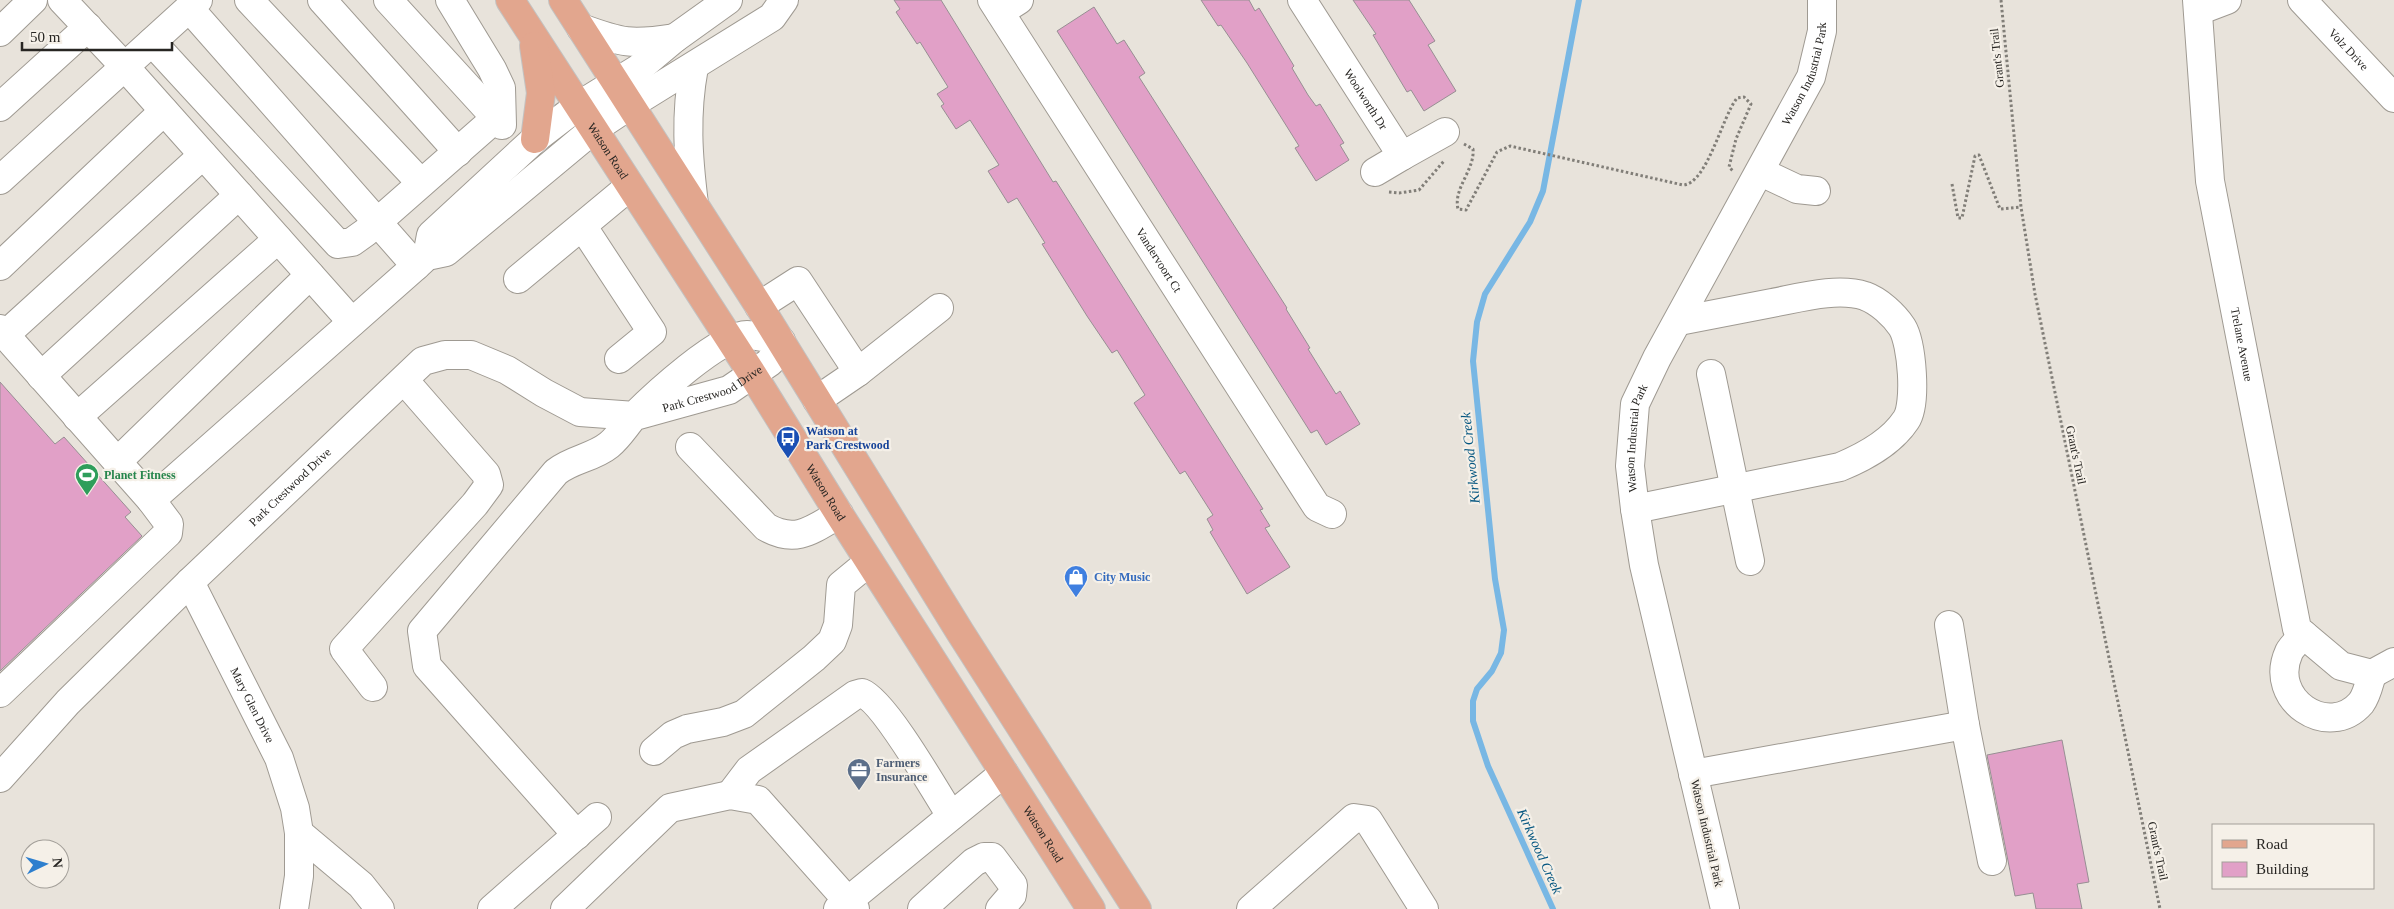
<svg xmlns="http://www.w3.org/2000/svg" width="2394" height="909" font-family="'Times New Roman',serif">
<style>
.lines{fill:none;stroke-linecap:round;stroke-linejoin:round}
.stream{stroke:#78b7e4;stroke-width:6}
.building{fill:#e1a0c7;stroke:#978f93}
.minor-casing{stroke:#9f9a92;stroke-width:30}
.major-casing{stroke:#c3c2c1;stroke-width:30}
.path{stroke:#817e78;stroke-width:3;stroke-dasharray:2.5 2.5;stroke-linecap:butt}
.minor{stroke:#fff;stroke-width:28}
.major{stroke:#e2a68e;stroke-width:28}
.labels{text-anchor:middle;stroke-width:4.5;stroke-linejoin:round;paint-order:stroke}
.street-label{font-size:12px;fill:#272522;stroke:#f5f0e8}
.transit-label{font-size:12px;font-weight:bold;fill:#164399;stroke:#f5f0e8;text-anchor:start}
.leisure-label{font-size:12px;font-weight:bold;fill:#27864d;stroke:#f5f0e8;text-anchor:start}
.shop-label{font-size:12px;font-weight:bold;fill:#366cbe;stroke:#f5f0e8;text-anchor:start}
.service-label{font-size:12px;font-weight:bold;fill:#4e5e75;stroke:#f5f0e8;text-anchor:start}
.water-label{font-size:14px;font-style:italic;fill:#055680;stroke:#f5f0e8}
</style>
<rect width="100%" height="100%" fill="#e8e3db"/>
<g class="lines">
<path class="stream" d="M 1553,909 L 1488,766 L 1473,721 L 1473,701 L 1477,689 L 1492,671 L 1501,653 L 1504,630 L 1495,579 L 1473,361 L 1477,322 L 1485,294 L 1530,222 L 1543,191 L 1579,0"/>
</g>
<path class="building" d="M 894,0 L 941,0 L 1053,182 L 1056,181 L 1263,509 L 1260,510 L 1270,526 L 1265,528 L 1290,567 L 1247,594 L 1210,532 L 1213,530 L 1207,519 L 1213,515 L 1185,471 L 1180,474 L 1134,403 L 1145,395 L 1117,350 L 1112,353 L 1087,316 L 1042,244 L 1045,243 L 1017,198 L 1008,203 L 988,171 L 999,165 L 970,120 L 956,129 L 941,106 L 944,104 L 937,94 L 948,87 L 920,42 L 917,44 L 896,12 L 900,9 Z
M 1201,0 L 1249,0 L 1255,11 L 1259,8 L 1294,66 L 1292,68 L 1308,95 L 1316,106 L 1320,104 L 1344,143 L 1340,145 L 1349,160 L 1316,181 L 1295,148 L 1299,146 L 1247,63 L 1221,25 L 1218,26 Z
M 1353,0 L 1409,0 L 1435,41 L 1428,45 L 1456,91 L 1424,111 L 1411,90 L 1407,92 L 1373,35 L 1376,34 Z
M 1094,7 L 1117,44 L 1124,40 L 1145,73 L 1139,77 L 1287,308 L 1286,309 L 1310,348 L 1308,349 L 1336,394 L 1340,391 L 1360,424 L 1326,445 L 1317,430 L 1311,433 L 1057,31 Z
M 0,382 L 55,444 L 64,437 L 131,512 L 125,517 L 142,536 L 0,671 Z
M 2062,740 L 2089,882 L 2077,884 L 2082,909 L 2036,909 L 2033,893 L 2015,896 L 1987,755 Z"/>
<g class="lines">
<g class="minor-casing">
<g id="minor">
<path d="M 62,0 L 125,67 L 352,322"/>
<path d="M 249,0 L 421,183"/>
<path d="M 322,0 L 458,152"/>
<path d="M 388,0 L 494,116"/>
<path d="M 450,0 L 492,69 L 501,88 L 502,125"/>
<path id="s1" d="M 992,0 L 1317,507 L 1332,514"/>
<path id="s2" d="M 1302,0 L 1402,156 L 1445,132"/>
<path id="s3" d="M 2197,0 L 2210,181 L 2297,629 L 2341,666 L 2372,674 L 2394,662"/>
<path id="s4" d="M 2302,0 L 2394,98"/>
<path d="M 189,8 L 416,266"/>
<path d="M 2198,11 L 2227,0"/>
<path d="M 1000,12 L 1019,0"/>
<path d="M 581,28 C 622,43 631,45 675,38"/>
<path d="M 0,32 L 33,0"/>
<path d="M 152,42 L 338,244 L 352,242 L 366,232 L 489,124 L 501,106"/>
<path d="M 0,107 L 88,27"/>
<path d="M 1375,172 L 1402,156"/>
<path d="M 1761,172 L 1797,189 L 1816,191"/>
<path d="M 0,180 L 198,0"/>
<path d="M 694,204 C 688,156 685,115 694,67"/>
<path d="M 583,227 L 652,332 L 619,359"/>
<path d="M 427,256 L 431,235 L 535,139 L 578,106 L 638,69 L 675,38 L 728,0"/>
<path d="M 0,266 L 164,111"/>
<path d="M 518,279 L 630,186"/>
<path d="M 759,306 L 798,281 L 858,372"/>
<path d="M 0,329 L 151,500"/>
<path d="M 5,335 L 203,155"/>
<path d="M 1711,374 L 1750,561"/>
<path d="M 41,376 L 239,195"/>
<path d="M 817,400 L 858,372 L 939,308"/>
<path d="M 77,417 L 278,239"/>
<path d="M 690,447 L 766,527 C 796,544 812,530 839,514"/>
<path d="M 117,462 L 310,275"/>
<path d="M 1635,509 L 1840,467 C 1864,457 1891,443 1906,420 C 1917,404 1912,343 1902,327 C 1894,315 1879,301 1865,296 C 1837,287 1799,298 1772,303 C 1741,309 1710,315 1679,321"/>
<path id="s5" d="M 190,582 L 279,758 L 295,808 L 299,833 L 299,876 L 294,909"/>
<path d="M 1949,625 L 1965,725"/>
<path d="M 2304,635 C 2299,640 2292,646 2289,652 C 2267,700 2329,740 2361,703 C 2367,695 2369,684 2372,674"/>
<path d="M 373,687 L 344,649 L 475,504 L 489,485 L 486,474 L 404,380"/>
<path d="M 0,693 L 168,533 L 169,524 L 151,500 L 416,266 L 427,256 L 446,252 L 594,129 L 630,105 L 772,17 L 784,0"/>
<path d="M 654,751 L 673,735 L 687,729 L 723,722 L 744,714 L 814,658 L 832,641 L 838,625 L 841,585 L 869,562"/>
<path d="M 1693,774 L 1965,725 L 1992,861"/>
<path id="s6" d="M 0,778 L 68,702 L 190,582 L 423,361 L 445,355 L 471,355 L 507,370 L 544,393 L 580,412 L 635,416 L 729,390 L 770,362 L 781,341 C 770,339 758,335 747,335 C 720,335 654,396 634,416 C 626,425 619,437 609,445 C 593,458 572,459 556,472 L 422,631 L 427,666 L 577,835"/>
<path d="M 730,795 L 749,770 L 855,695 L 862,693 C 884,701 936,792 951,816"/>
<path d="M 299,833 L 361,885 L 380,909"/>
<path d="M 492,909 L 597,817"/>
<path d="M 565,909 L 670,808 L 730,795 L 758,800 L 855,909"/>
<path d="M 838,909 L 1004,773"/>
<path d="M 922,909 L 974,862 L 984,857 L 992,857 L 1013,885 L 1012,895 L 1000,909"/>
<path d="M 1251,909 L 1354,818 L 1368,820 L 1424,909"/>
<path id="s7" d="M 1725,909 L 1644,565 L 1635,509 L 1630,466 L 1635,404 L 1657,358 L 1811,77 L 1822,31 L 1822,0"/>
</g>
</g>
<g class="major-casing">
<g id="major">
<path id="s8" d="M 510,0 L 753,375 L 839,514 L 1091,909"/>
<path d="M 563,0 L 759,306 L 960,632 L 1137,909"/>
<path d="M 534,46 L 541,93 L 535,139"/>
</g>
</g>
<path class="path" d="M 2001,0 L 2021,207 L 2035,294 L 2160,909
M 1464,144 L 1473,149 C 1475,170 1453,188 1458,209 L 1466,210 L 1497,152 L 1510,146 L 1683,185 C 1707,184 1722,117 1737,98 L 1744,97 L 1751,104 L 1736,139 L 1729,167 L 1733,171
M 1952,184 L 1958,218 L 1962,218 L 1975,156 L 1979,155 L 2000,209 L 2021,207
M 1389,192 L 1399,193 L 1419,190 L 1444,161"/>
<use href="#minor" class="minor"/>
<use href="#major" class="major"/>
</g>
<defs>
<g id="bus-pin" transform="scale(1.25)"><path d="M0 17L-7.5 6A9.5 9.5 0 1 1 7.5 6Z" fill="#1a4fb4" stroke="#f5f0e8"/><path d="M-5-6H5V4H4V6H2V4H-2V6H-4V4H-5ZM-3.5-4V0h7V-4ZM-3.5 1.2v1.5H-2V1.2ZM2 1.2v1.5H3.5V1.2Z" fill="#fff"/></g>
<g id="stadium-pin" transform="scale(1.25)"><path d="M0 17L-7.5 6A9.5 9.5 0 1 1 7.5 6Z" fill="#2e9e5b" stroke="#f5f0e8"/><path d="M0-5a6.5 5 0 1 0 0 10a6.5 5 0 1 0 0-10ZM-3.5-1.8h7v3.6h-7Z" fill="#fff"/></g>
<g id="shop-pin" transform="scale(1.25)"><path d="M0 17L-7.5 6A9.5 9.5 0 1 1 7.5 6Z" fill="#3f7fe0" stroke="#f5f0e8"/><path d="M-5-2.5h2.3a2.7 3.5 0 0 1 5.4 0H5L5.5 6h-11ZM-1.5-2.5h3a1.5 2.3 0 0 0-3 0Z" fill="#fff"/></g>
<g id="office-pin" transform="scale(1.25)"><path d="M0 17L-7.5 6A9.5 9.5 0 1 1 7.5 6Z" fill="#5c6f8a" stroke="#f5f0e8"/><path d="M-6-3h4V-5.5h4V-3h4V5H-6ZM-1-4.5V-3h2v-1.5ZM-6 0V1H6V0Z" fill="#fff"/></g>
</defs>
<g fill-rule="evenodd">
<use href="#bus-pin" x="788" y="438"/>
<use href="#stadium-pin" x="87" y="475"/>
<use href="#shop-pin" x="1076" y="577"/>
<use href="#office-pin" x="859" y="770"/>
</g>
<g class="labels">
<g class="street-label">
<text dy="4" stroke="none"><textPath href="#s4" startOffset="68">Volz Drive</textPath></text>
<text transform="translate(1997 58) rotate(-96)" y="4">Grant's Trail</text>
<text dy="4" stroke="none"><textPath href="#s7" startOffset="888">Watson Industrial Park</textPath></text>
<text dy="4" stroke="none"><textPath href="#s2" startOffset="118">Woolworth Dr</textPath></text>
<text dy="4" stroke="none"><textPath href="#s8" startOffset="180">Watson Road</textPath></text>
<text dy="4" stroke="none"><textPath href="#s1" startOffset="309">Vandervoort Ct</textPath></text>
<text dy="4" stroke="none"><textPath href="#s3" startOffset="348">Trelane Avenue</textPath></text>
<text dy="4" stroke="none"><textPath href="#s6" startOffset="904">Park Crestwood Drive</textPath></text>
<text dy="4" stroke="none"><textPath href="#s7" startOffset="482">Watson Industrial Park</textPath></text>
<text transform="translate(2076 455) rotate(78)" y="4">Grant's Trail</text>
<text dy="4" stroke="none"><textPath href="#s6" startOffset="411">Park Crestwood Drive</textPath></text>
<text dy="4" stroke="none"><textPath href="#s8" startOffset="585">Watson Road</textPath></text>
<text dy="4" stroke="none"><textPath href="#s5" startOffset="138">Mary Glen Drive</textPath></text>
<text transform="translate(1707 833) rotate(77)" y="4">Watson Industrial Park</text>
<text dy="4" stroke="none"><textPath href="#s8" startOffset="990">Watson Road</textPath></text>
<text transform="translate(2158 851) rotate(78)" y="4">Grant's Trail</text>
</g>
<g class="transit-label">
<text x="806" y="435">Watson at<tspan x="806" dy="14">Park Crestwood</tspan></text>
</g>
<g class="leisure-label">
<text x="104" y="479">Planet Fitness</text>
</g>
<g class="shop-label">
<text x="1094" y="581">City Music</text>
</g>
<g class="service-label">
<text x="876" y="767">Farmers<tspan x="876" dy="14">Insurance</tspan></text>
</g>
<g class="water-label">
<text transform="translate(1470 458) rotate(-96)" y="5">Kirkwood Creek</text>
<text transform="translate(1540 851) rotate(66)" y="5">Kirkwood Creek</text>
</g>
</g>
<rect x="2212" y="824" width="162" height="65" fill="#f5f0e8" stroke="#a39f99"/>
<rect x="2222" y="840" width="25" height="8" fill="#e2a68e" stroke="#a39f99"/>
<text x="2256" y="849" font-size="15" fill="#272522">Road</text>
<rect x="2222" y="862" width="25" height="15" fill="#e1a0c7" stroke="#a39f99"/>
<text x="2256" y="874" font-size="15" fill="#272522">Building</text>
<g transform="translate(45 864) rotate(85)"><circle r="24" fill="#f5f0e8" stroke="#a39f99"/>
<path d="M0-4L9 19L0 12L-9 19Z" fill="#2e7fce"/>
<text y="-8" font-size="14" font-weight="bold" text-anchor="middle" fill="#272522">N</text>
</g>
<path d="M22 42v8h150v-8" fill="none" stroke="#272522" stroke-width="2.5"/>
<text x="30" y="42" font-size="15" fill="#272522" stroke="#f5f0e8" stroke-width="4" paint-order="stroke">50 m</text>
</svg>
